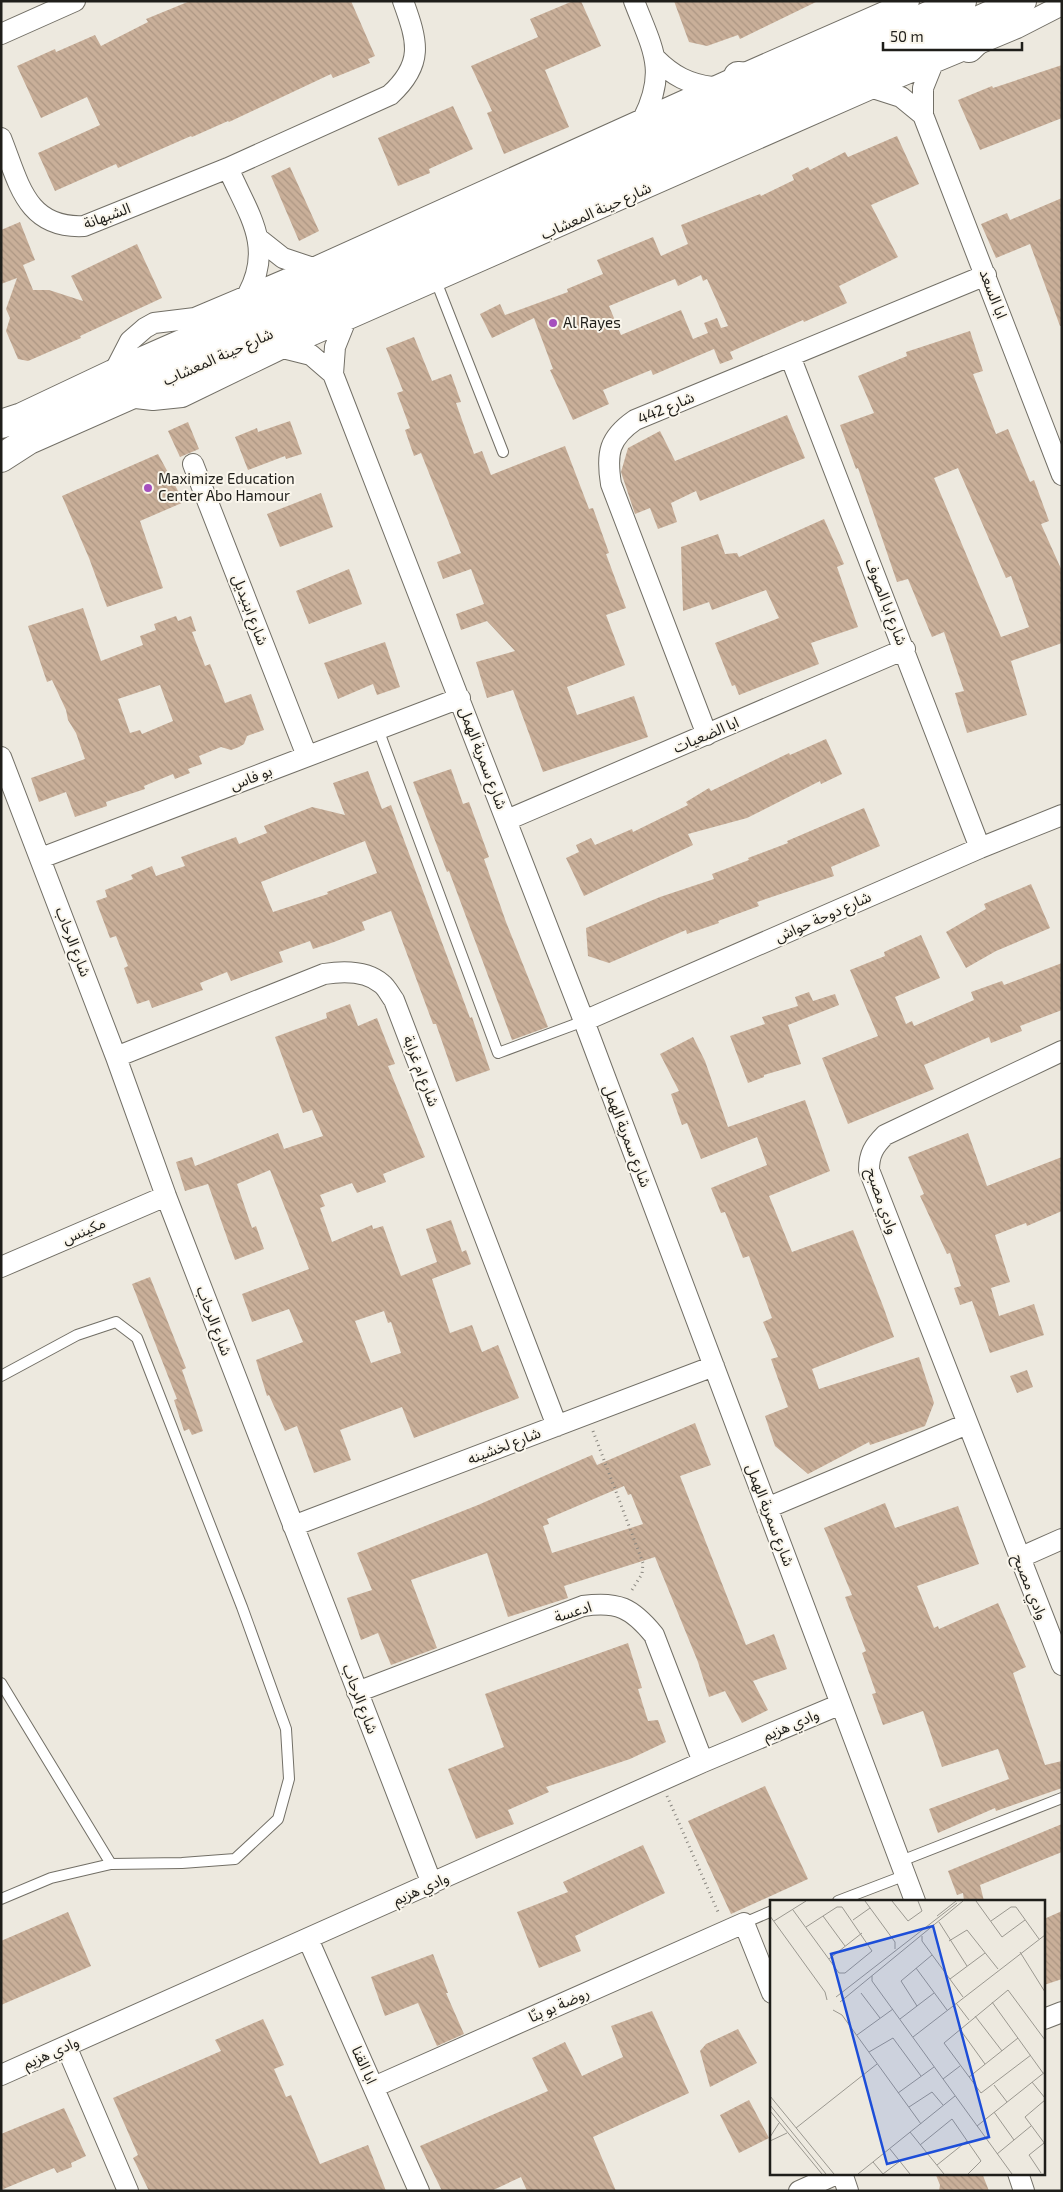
<svg xmlns="http://www.w3.org/2000/svg" width="1063" height="2192" font-family="'Exo 2','Noto Sans Arabic',sans-serif">
<style>
.building{fill:url(#building-back-hatch);fill-rule:evenodd}
.lines{fill:none;stroke-linecap:round;stroke-linejoin:round}
.lane-casing{stroke:#726f66;stroke-width:12}
.street-casing{stroke:#726f66;stroke-width:22}
.secondary-casing{stroke:#726f66;stroke-width:30}
.path{stroke:#89867f;stroke-width:3;stroke-dasharray:1 4;stroke-linecap:butt}
.lane{stroke:#fff;stroke-width:10}
.street{stroke:#fff;stroke-width:20}
.secondary{stroke:#fff;stroke-width:28}
.poi-dot{fill:#a550be;stroke:#faf6ec;stroke-width:2}
.labels{text-anchor:middle;stroke-width:4;stroke-linejoin:round;paint-order:stroke}
.street-label{font-size:15px;fill:#1f1e1a;stroke:#faf6ec}
.poi-label{font-size:15px;fill:#1f1e1a;stroke:#faf6ec;text-anchor:start}
.inset-road{fill:none;stroke:#9b9890;stroke-width:1}
.view{fill:#1d4ed8;fill-opacity:0.15;stroke:#1d4ed8;stroke-width:2.5}
.inset-edge{fill:none;stroke:#1f1e1a;stroke-width:2.5}
</style>
<defs>
<pattern id="building-back-hatch" width="6" height="6" patternUnits="userSpaceOnUse" patternTransform="scale(1.25)"><rect width="6" height="6" fill="#c9af99"/><path d="M-1 5l2 2M0 0l6 6M5-1l2 2" fill="none" stroke="#ac9683"/></pattern>
</defs>
<rect width="100%" height="100%" fill="#ede9df"/>
<path class="building" d="M 190,1 L 351,1 L 375,56 L 368,59 L 370,63 L 333,78 L 331,74 L 229,122 L 228,121 L 192,137 L 191,136 L 118,168 L 116,164 L 55,191 L 38,153 L 100,125 L 87,97 L 41,118 L 17,66 L 55,49 L 56,52 L 95,35 L 101,46 L 148,22 L 146,19 Z
M 573,1 L 581,1 L 601,46 L 545,70 L 569,127 L 504,154 L 487,113 L 492,111 L 471,66 L 538,37 L 530,19 Z
M 674,1 L 818,1 L 740,39 L 738,35 L 707,46 L 689,42 Z
M 1062,65 L 1062,118 L 980,150 L 958,100 L 992,86 L 993,88 Z
M 453,106 L 473,149 L 429,169 L 430,173 L 398,186 L 378,138 Z
M 897,136 L 919,184 L 871,205 L 898,257 L 839,286 L 847,303 L 804,322 L 803,320 L 730,352 L 733,359 L 720,364 L 714,349 L 653,375 L 651,370 L 603,390 L 609,404 L 573,420 L 550,370 L 553,369 L 534,318 L 492,338 L 480,314 L 500,304 L 505,315 L 568,292 L 567,289 L 603,274 L 597,260 L 653,237 L 661,256 L 688,244 L 681,225 L 760,194 L 761,196 L 794,180 L 792,175 L 808,167 L 810,170 L 845,152 L 848,157 ZM 701,275 L 703,281 L 707,279 L 728,326 L 721,328 L 717,318 L 704,323 L 708,333 L 693,339 L 681,310 L 621,335 L 609,306 L 675,279 L 678,286 Z
M 290,167 L 319,231 L 299,241 L 271,176 Z
M 1062,198 L 1062,326 L 1060,326 L 1030,244 L 996,258 L 981,224 L 1007,213 L 1010,220 Z
M 20,222 L 35,260 L 23,265 L 33,290 L 49,290 L 83,301 L 71,276 L 137,244 L 162,298 L 80,336 L 81,338 L 28,361 L 18,359 L 6,331 L 10,318 L 6,309 L 17,278 L 1,284 L 1,230 Z
M 970,331 L 983,371 L 973,374 L 996,434 L 1008,429 L 1030,482 L 1034,480 L 1049,521 L 1041,524 L 1062,571 L 1062,643 L 1011,661 L 1027,715 L 967,733 L 955,693 L 964,691 L 944,632 L 932,637 L 908,579 L 897,582 L 858,468 L 856,469 L 840,425 L 874,413 L 858,376 L 907,356 L 906,352 ZM 958,468 L 1006,578 L 1011,576 L 1029,627 L 1001,637 L 934,478 Z
M 414,337 L 432,381 L 451,374 L 461,402 L 456,403 L 474,454 L 482,451 L 491,475 L 565,446 L 589,509 L 593,508 L 609,553 L 606,554 L 626,608 L 606,615 L 625,665 L 567,687 L 577,715 L 634,696 L 648,737 L 543,772 L 513,690 L 487,698 L 476,662 L 515,651 L 487,621 L 461,630 L 456,614 L 484,604 L 471,569 L 443,579 L 437,562 L 461,553 L 421,453 L 414,456 L 405,430 L 410,428 L 397,393 L 403,391 L 386,348 Z
M 787,415 L 805,458 L 700,501 L 696,491 L 671,503 L 677,522 L 658,529 L 650,508 L 635,514 L 621,472 L 628,448 L 660,431 L 675,461 Z
M 290,421 L 302,454 L 286,459 L 285,456 L 248,470 L 235,437 L 257,428 L 258,432 Z
M 188,422 L 199,449 L 180,457 L 168,431 Z
M 158,454 L 184,502 L 140,521 L 163,588 L 107,607 L 89,558 L 62,496 Z
M 321,493 L 333,527 L 280,547 L 267,514 Z
M 824,519 L 844,564 L 837,567 L 858,627 L 811,643 L 819,664 L 739,695 L 735,685 L 732,686 L 715,643 L 779,618 L 766,590 L 712,610 L 709,602 L 683,611 L 681,547 L 718,534 L 725,554 L 737,553 L 739,557 Z
M 349,569 L 362,604 L 309,624 L 296,591 Z
M 83,608 L 101,661 L 143,645 L 140,636 L 156,630 L 154,624 L 176,616 L 178,621 L 191,616 L 196,631 L 192,632 L 205,666 L 210,664 L 225,703 L 251,694 L 264,730 L 247,736 L 244,744 L 239,747 L 231,750 L 221,747 L 199,756 L 202,764 L 188,769 L 190,773 L 175,779 L 173,774 L 144,786 L 145,789 L 106,802 L 107,806 L 75,817 L 66,792 L 39,802 L 31,778 L 85,759 L 76,733 L 68,720 L 66,710 L 52,680 L 47,682 L 28,626 ZM 160,685 L 173,721 L 142,734 L 140,730 L 130,733 L 118,699 Z
M 385,642 L 400,687 L 377,695 L 373,684 L 338,699 L 324,663 Z
M 826,739 L 842,774 L 821,784 L 820,781 L 747,818 L 688,834 L 693,845 L 584,896 L 566,858 L 579,852 L 576,845 L 591,838 L 595,845 L 632,829 L 633,832 L 688,805 L 686,802 L 709,788 L 711,791 L 789,753 L 790,755 Z
M 451,769 L 463,804 L 469,802 L 489,857 L 484,859 L 506,922 L 548,1027 L 512,1040 L 449,871 L 447,872 L 413,782 Z
M 368,771 L 382,809 L 391,805 L 470,1018 L 472,1017 L 490,1070 L 456,1082 L 436,1024 L 433,1024 L 391,911 L 362,922 L 365,930 L 334,942 L 313,949 L 310,941 L 279,952 L 283,962 L 231,981 L 227,972 L 200,983 L 203,990 L 152,1008 L 149,1000 L 137,1004 L 124,968 L 128,966 L 116,936 L 110,938 L 96,901 L 107,897 L 105,890 L 133,879 L 131,875 L 152,866 L 156,876 L 185,866 L 181,857 L 236,837 L 239,844 L 267,833 L 264,826 L 312,807 L 345,815 L 333,783 ZM 365,841 L 377,873 L 327,892 L 328,894 L 273,912 L 261,882 Z
M 864,808 L 880,846 L 831,867 L 834,876 L 757,902 L 759,906 L 718,921 L 719,923 L 687,934 L 686,930 L 609,963 L 588,956 L 586,928 L 660,897 L 714,879 L 712,874 L 749,860 L 748,858 L 788,843 L 787,841 Z
M 1031,884 L 1050,928 L 996,951 L 966,968 L 946,932 L 986,909 L 984,904 Z
M 921,935 L 940,978 L 895,997 L 906,1024 L 912,1021 L 914,1026 L 974,1000 L 971,992 L 1002,981 L 1004,985 L 1062,963 L 1062,1010 L 1020,1026 L 1022,1031 L 991,1043 L 989,1037 L 924,1065 L 934,1089 L 848,1124 L 822,1058 L 878,1036 L 850,970 L 885,956 L 884,952 Z
M 809,992 L 813,1001 L 835,994 L 839,1005 L 788,1025 L 801,1064 L 764,1075 L 764,1077 L 748,1083 L 730,1036 L 765,1024 L 762,1017 L 798,1006 L 795,997 Z
M 350,1004 L 358,1026 L 377,1018 L 395,1064 L 388,1066 L 425,1157 L 383,1174 L 386,1182 L 357,1193 L 352,1183 L 320,1195 L 325,1206 L 320,1208 L 332,1242 L 372,1225 L 373,1229 L 383,1226 L 401,1276 L 437,1262 L 426,1229 L 451,1220 L 462,1252 L 466,1250 L 471,1264 L 432,1279 L 450,1333 L 472,1325 L 482,1352 L 498,1345 L 519,1398 L 414,1438 L 402,1407 L 340,1430 L 351,1460 L 314,1473 L 297,1426 L 285,1431 L 269,1395 L 267,1396 L 256,1360 L 303,1342 L 289,1309 L 252,1322 L 242,1294 L 309,1269 L 270,1170 L 237,1184 L 252,1228 L 256,1226 L 264,1249 L 235,1260 L 208,1184 L 185,1191 L 176,1162 L 192,1157 L 195,1166 L 278,1133 L 284,1149 L 323,1136 L 312,1110 L 303,1113 L 275,1037 L 327,1018 L 326,1013 ZM 384,1311 L 388,1323 L 391,1322 L 401,1353 L 371,1363 L 355,1321 Z
M 693,1037 L 705,1061 L 728,1127 L 805,1100 L 830,1171 L 769,1196 L 792,1252 L 853,1230 L 883,1306 L 894,1337 L 812,1369 L 819,1389 L 919,1357 L 934,1403 L 925,1426 L 870,1445 L 869,1442 L 808,1474 L 775,1446 L 765,1416 L 788,1407 L 771,1359 L 778,1357 L 763,1322 L 772,1318 L 749,1256 L 743,1258 L 725,1212 L 721,1213 L 711,1188 L 767,1165 L 757,1137 L 701,1159 L 687,1123 L 682,1125 L 671,1094 L 679,1091 L 660,1054 Z
M 968,1133 L 987,1186 L 1062,1157 L 1062,1211 L 1027,1226 L 1026,1223 L 995,1235 L 1010,1282 L 991,1288 L 999,1316 L 1034,1304 L 1044,1335 L 990,1353 L 972,1301 L 960,1305 L 954,1288 L 961,1286 L 950,1253 L 947,1254 L 920,1196 L 924,1194 L 908,1157 Z
M 150,1277 L 186,1368 L 182,1370 L 203,1431 L 192,1435 L 189,1429 L 184,1431 L 174,1400 L 177,1399 L 132,1284 Z
M 1027,1370 L 1033,1387 L 1017,1393 L 1010,1376 Z
M 695,1423 L 711,1465 L 680,1476 L 746,1645 L 774,1634 L 787,1669 L 753,1681 L 768,1710 L 742,1723 L 725,1691 L 709,1697 L 698,1662 L 655,1557 L 564,1586 L 568,1598 L 508,1617 L 487,1553 L 411,1580 L 437,1648 L 391,1665 L 378,1633 L 361,1640 L 347,1598 L 372,1590 L 357,1553 L 478,1505 L 592,1455 L 597,1465 ZM 624,1486 L 628,1495 L 631,1494 L 643,1524 L 552,1553 L 543,1526 L 549,1524 L 547,1519 Z
M 885,1503 L 895,1528 L 958,1506 L 979,1564 L 917,1586 L 934,1628 L 938,1626 L 939,1629 L 998,1603 L 1026,1667 L 1013,1673 L 1045,1765 L 1062,1761 L 1062,1788 L 996,1811 L 995,1808 L 938,1833 L 929,1809 L 1009,1779 L 998,1749 L 942,1767 L 923,1711 L 883,1725 L 872,1694 L 876,1693 L 862,1653 L 866,1651 L 845,1597 L 852,1595 L 824,1528 Z
M 628,1643 L 642,1688 L 638,1689 L 648,1721 L 658,1720 L 666,1742 L 630,1759 L 546,1787 L 549,1792 L 508,1810 L 514,1824 L 476,1839 L 448,1769 L 504,1747 L 485,1694 Z
M 765,1786 L 808,1879 L 731,1914 L 688,1821 Z
M 1062,1824 L 1062,1852 L 980,1885 L 984,1901 L 964,1901 L 963,1893 L 957,1895 L 948,1871 Z
M 643,1845 L 665,1893 L 575,1936 L 581,1951 L 539,1968 L 517,1912 L 568,1892 L 563,1882 Z
M 1062,1911 L 1062,1979 L 1044,1985 L 1044,1919 Z
M 68,1912 L 91,1966 L 1,2005 L 1,1941 Z
M 433,1954 L 448,1993 L 446,1993 L 464,2034 L 437,2046 L 418,2003 L 385,2016 L 371,1977 Z
M 652,2011 L 689,2093 L 593,2137 L 616,2191 L 527,2191 L 521,2177 L 491,2191 L 442,2191 L 420,2146 L 548,2091 L 532,2058 L 565,2042 L 582,2076 L 623,2057 L 611,2026 Z
M 263,2019 L 284,2065 L 274,2069 L 286,2097 L 291,2095 L 320,2164 L 368,2145 L 386,2191 L 149,2191 L 133,2158 L 138,2155 L 113,2098 L 221,2051 L 215,2040 Z
M 738,2029 L 757,2063 L 710,2087 L 700,2051 L 706,2044 Z
M 749,2100 L 769,2138 L 739,2153 L 720,2115 Z
M 64,2108 L 86,2156 L 71,2163 L 72,2167 L 57,2173 L 54,2168 L 1,2190 L 1,2134 Z
M 935,2173 L 982,2173 L 989,2191 L 939,2191 L 940,2185 Z"/>
<g class="lines">
<g class="lane-casing">
<path id="lane" d="M 436,281 L 503,452
M 378,729 L 498,1053 L 584,1021
M 1,1376 L 77,1335 L 116,1322 L 137,1338 L 242,1607 L 286,1729 L 289,1779 L 278,1819 L 235,1859 L 182,1863 L 111,1864
M 1,1683 L 111,1864 L 51,1878 L 1,1899
M 901,1861 L 1062,1798
M 838,1901 L 906,1875
M 744,1923 L 772,1911"/>
</g>
<g class="street-casing">
<path id="street" d="M 634,1 C 652,48 668,70 643,119
M 1,34 L 75,1
M 656,59 C 673,76 689,84 712,87
M 933,63 L 923,88 L 923,115 L 1062,475
M 873,88 L 901,97 L 923,115
M 1,138 C 19,183 26,229 84,226 L 228,168 L 390,95 C 424,64 418,42 403,1
M 228,168 C 248,214 274,245 248,294
M 259,239 L 283,258 L 313,268
M 345,322 L 335,347 L 333,374 L 584,1021 L 915,1901
M 283,348 L 311,355 L 333,374
M 790,356 L 980,848
M 113,374 L 130,341 L 145,328 L 154,323 L 195,318 L 313,268 L 738,76 L 909,1
M 127,397 L 153,400 L 182,397 L 283,348 L 873,88 L 1017,28 L 1062,5
M 193,464 L 307,756
M 707,735 L 611,484 C 606,453 609,438 635,420 L 986,275
M 1,757 L 116,1057 L 166,1196 L 432,1884
M 507,820 L 905,649
M 41,858 L 460,698
M 584,1021 L 980,848 L 1062,815
M 1062,1051 L 885,1135 C 874,1146 869,1154 869,1170 L 1062,1665
M 116,1057 L 324,974 C 343,971 366,970 382,984 C 387,988 390,995 394,1000 L 557,1426
M 1,1267 L 166,1196
M 767,1508 L 967,1424
M 293,1526 L 714,1366
M 1019,1558 L 1062,1539
M 357,1692 L 583,1606 C 618,1601 632,1608 654,1635 L 703,1762
M 308,1939 L 419,2191
M 1044,2019 L 1062,2012
M 66,2046 L 128,2191
M 1,2075 L 703,1762 L 841,1704
M 374,2087 L 744,1923 L 772,1993
M 842,2173 L 848,2191
M 1018,2173 L 1024,2191
M 799,2191 L 839,2173"/>
</g>
<g class="secondary-casing">
<path id="secondary" d="M 969,48 L 1002,16
M 738,76 L 781,80
M 1,424 L 22,417 L 113,374 L 962,1
M 1,458 L 29,440 L 1022,1"/>
</g>
<path class="path" d="M 593,1431 L 643,1563 L 642,1574 L 630,1593
M 667,1796 L 719,1914"/>
<use href="#lane" class="lane"/>
<use href="#street" class="street"/>
<use href="#secondary" class="secondary"/>
</g>
<g class="poi-dot">
<circle cx="553" cy="323" r="5"/>
<circle cx="148" cy="488" r="5"/>
</g>
<g class="labels">
<g class="street-label">
<text transform="translate(596 211) rotate(-24)" y="5">شارع حينة المعشاب</text>
<text transform="translate(107 216) rotate(-20)" y="5">الشبهانة</text>
<text transform="translate(993 294) rotate(69)" y="5">ابا السعد</text>
<text transform="translate(218 357) rotate(-24)" y="5">شارع حينة المعشاب</text>
<text transform="translate(666 408) rotate(-23)" y="5">شارع 442</text>
<text transform="translate(886 602) rotate(69)" y="5">شارع ابا الصوف</text>
<text transform="translate(250 610) rotate(69)" y="5">شارع ابنيديل</text>
<text transform="translate(706 735) rotate(-23)" y="5">ابا الضعيات</text>
<text transform="translate(483 758) rotate(69)" y="5">شارع سمرية الهمل</text>
<text transform="translate(251 778) rotate(-21)" y="5">بو فاس</text>
<text transform="translate(823 917) rotate(-24)" y="5">شارع دوحة حواش</text>
<text transform="translate(73 942) rotate(69)" y="5">شارع الرحاب</text>
<text transform="translate(421 1071) rotate(69)" y="5">شارع ام غرابة</text>
<text transform="translate(627 1136) rotate(69)" y="5">شارع سمرية الهمل</text>
<text transform="translate(882 1201) rotate(71)" y="5">وادي مصبح</text>
<text transform="translate(84 1231) rotate(-23)" y="5">مكينس</text>
<text transform="translate(214 1321) rotate(69)" y="5">شارع الرحاب</text>
<text transform="translate(504 1446) rotate(-21)" y="5">شارع لخشينه</text>
<text transform="translate(770 1515) rotate(69)" y="5">شارع سمرية الهمل</text>
<text transform="translate(1030 1587) rotate(68)" y="5">وادي مصبح</text>
<text transform="translate(573 1612) rotate(-17)" y="5">ادعسة</text>
<text transform="translate(360 1699) rotate(69)" y="5">شارع الرحاب</text>
<text transform="translate(791 1725) rotate(-23)" y="5">وادي هزيم</text>
<text transform="translate(421 1889) rotate(-24)" y="5">وادي هزيم</text>
<text transform="translate(559 2005) rotate(-24)" y="5">روضة بو بنّا</text>
<text transform="translate(51 2053) rotate(-24)" y="5">وادي هزيم</text>
<text transform="translate(364 2065) rotate(66)" y="5">ابا القنا</text>
</g>
<g class="poi-label">
<text x="563" y="328">Al Rayes</text>
<text x="158" y="484">Maximize Education<tspan x="158" dy="17">Center Abo Hamour</tspan></text>
</g>
</g>
<g transform="translate(770 1900)">
<rect width="275" height="275" fill="#ede9df"/>
<path class="inset-road" d="M 95,1 L 125,42 L 125,49M 122,1 L 138,21 L 152,11 L 148,1M 206,1 L 232,37 L 255,20M 23,10 L 69,73 L 75,73 L 102,51 L 72,7 L 67,7 L 36,27M 0,16 L 55,92 L 57,100M 53,16 L 75,46M 167,16 L 186,1M 83,20 L 100,8M 4,21 L 36,1M 221,21 L 241,7 L 246,7 L 269,39M 169,22 L 197,66M 152,36 L 152,41 L 193,97M 179,41 L 197,30 L 228,69M 250,52 L 275,92M 59,59 L 92,33M 146,68 L 177,110M 102,76 L 102,81 L 242,274M 180,79 L 215,53M 91,93 L 110,118M 66,97 L 187,3M 70,102 L 193,1M 222,102 L 273,173M 186,103 L 199,120M 147,106 L 131,81 L 162,55M 63,110 L 72,115 L 151,224M 205,116 L 232,151M 130,119 L 164,93M 189,128 L 215,164M 87,135 L 123,109M 143,137 L 275,35M 99,152 L 123,138 L 151,176M 261,155 L 211,193 L 174,143 L 238,90 L 275,140M 199,177 L 248,138M 173,179 L 190,166M 262,182 L 275,198M 224,185 L 237,202M 128,193 L 164,167M 0,196 L 64,274M 275,200 L 255,217 L 275,244M 0,205 L 56,274M 139,207 L 162,192 L 173,205M 0,211 L 52,274M 224,212 L 244,240M 207,226 L 275,172M 26,228 L 107,164M 140,232 L 174,274M 0,237 L 9,223M 0,241 L 17,233M 150,245 L 182,219 L 211,261 L 198,274M 120,249 L 140,274M 227,254 L 261,226M 103,262 L 113,274M 167,265 L 197,241M 271,273 L 259,255 L 274,243M 88,274 L 185,196M 113,274 L 130,261"/>
<path class="view" d="M 163,26 L 219,237 L 117,264 L 61,54 Z"/>
<rect width="275" height="275" class="inset-edge"/>
</g>
<rect width="1063" height="2192" fill="none" stroke="#1f1e1a" stroke-width="5"/>
<path d="M883 42v8h139v-8" fill="none" stroke="#1f1e1a" stroke-width="2.5"/>
<text x="890" y="42" font-size="15" fill="#1f1e1a" stroke="#faf6ec" stroke-width="4" paint-order="stroke">50 m</text>
</svg>
